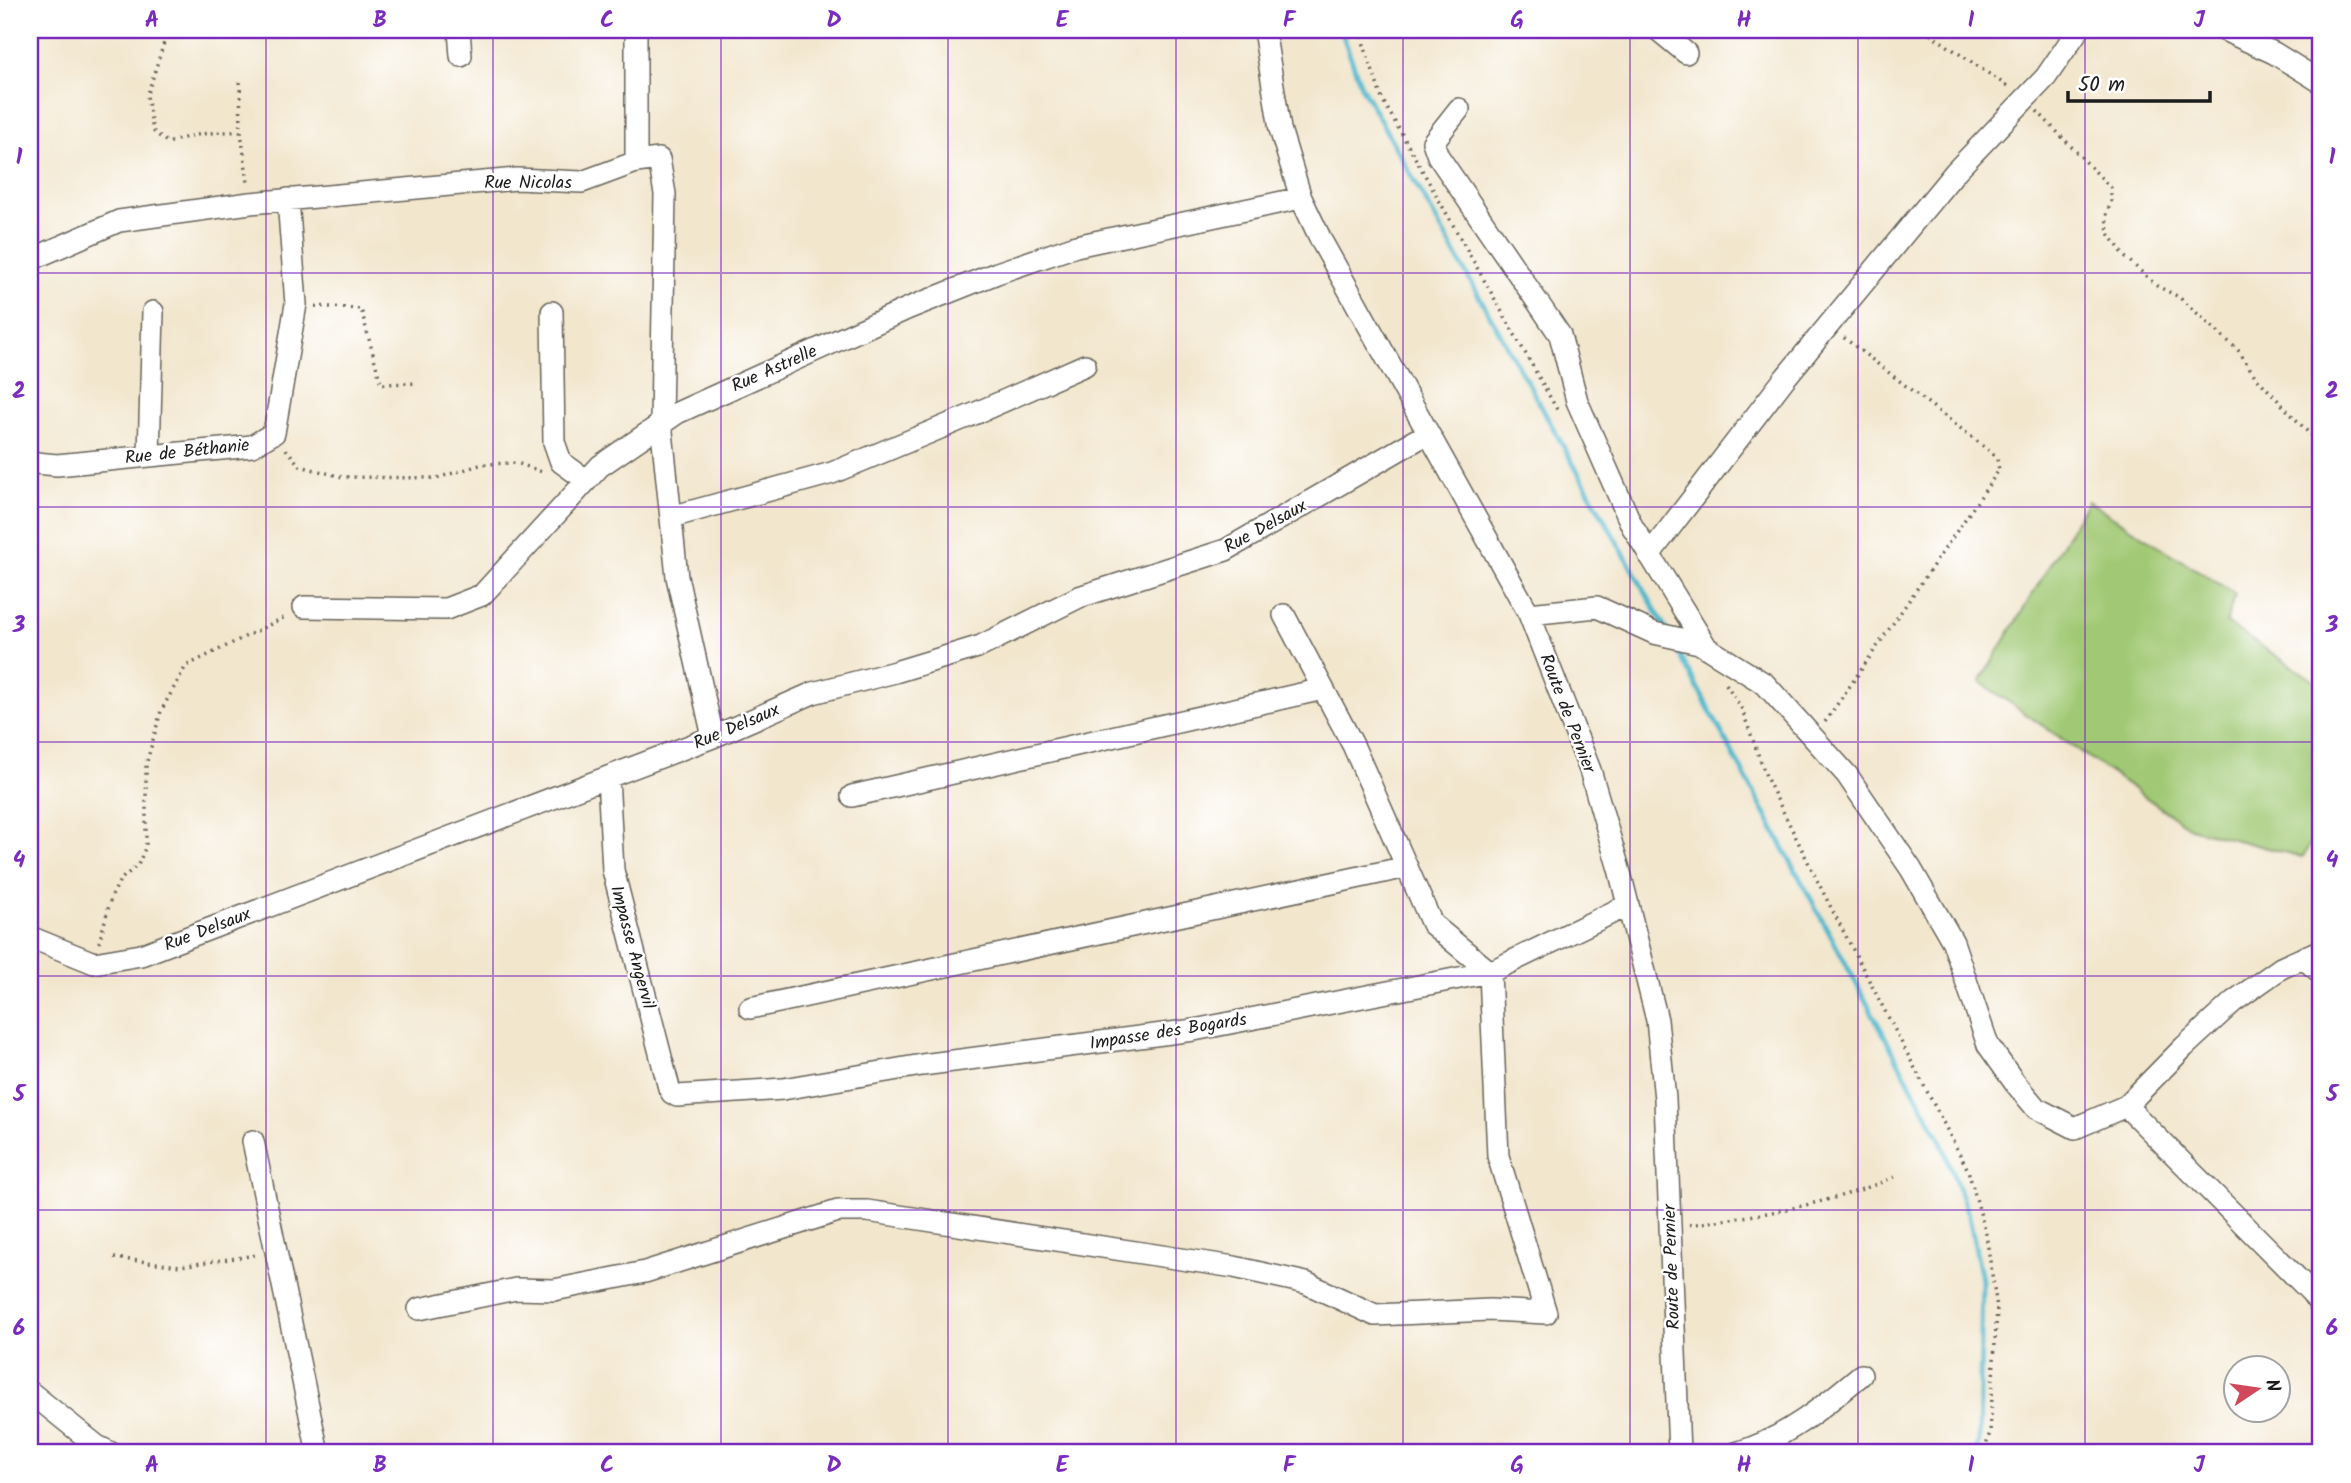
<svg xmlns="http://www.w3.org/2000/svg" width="2351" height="1483" font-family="Kalam,sans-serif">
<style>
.green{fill:#a1c974;stroke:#5e7248;stroke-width:2}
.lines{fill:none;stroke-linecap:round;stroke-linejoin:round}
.stream{stroke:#50b8cd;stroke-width:5}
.minor-casing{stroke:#67635a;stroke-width:24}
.path{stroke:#67635a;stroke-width:3.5;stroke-dasharray:2 5;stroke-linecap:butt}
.minor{stroke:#fff;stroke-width:21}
.grid{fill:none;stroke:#7b2cbf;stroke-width:2;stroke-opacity:0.55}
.labels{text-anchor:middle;stroke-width:5;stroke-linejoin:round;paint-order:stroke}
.street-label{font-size:18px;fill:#1c1c1c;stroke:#fff}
.neatline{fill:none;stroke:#7b2cbf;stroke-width:2.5}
.grid-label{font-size:23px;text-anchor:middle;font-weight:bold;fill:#7b2cbf}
</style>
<rect width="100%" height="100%" fill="#fff"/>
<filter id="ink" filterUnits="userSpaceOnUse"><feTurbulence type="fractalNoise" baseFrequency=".0143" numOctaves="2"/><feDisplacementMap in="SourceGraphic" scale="14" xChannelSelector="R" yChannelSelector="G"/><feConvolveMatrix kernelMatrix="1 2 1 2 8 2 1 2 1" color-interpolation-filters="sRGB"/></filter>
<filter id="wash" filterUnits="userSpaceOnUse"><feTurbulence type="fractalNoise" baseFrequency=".00686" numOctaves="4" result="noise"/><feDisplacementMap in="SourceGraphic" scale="28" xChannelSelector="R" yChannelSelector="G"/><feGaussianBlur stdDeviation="1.57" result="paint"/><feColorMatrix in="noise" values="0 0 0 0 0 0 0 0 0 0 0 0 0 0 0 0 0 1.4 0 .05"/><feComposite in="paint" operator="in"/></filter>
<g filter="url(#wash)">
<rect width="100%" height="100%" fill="#f2e6cd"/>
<path class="green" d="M 2088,501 L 2235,594 L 2226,623 L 2321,685 L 2321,823 L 2303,857 L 2190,828 L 1980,682 Z"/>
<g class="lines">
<path class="stream" d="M 1341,30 L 1361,86 L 1666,629
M 1674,644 L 1941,1141 L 1969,1217 L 1982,1280 L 1979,1441 L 1975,1453"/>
</g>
</g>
<g filter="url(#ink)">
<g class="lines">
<g class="minor-casing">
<path id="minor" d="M 459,30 L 461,56
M 636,30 L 636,162
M 1264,30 L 1280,129 L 1301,198 L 1322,242 L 1529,614 L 1590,770 L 1619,869 L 1657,1020 L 1665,1099 L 1679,1453
M 1658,30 L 1686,53
M 2224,30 L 2274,53 L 2321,82
M 1459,109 L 1433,142 L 1438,156 L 1560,335 L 1577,401 L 1632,526 L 1707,648
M 30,260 L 119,221 L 250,203 L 517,179 L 582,182 L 636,162 L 659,159 L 665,194 L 661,422 L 677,577 L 713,737
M 552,312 L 554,442 L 561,462 L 586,480
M 149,455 L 153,312
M 30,460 L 36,463 L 57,465 L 252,446 L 274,433 L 296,304 L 288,199
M 671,517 L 832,473 L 974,414 L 1085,365
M 1649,555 L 1785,378 L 1956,171 L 2046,77 L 2078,30
M 304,607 L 446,609 L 482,595 L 600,466 L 677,413 L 909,308 L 997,273 L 1076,246 L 1301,198
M 1529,614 L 1597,607 L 1654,633 L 1699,643 L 1765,684 L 1847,775 L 1911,869 L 1953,942 L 1988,1045 L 2015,1083 L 2036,1108 L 2075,1128 L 2126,1106 L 2184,1047 L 2233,1002 L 2281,968 L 2321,950
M 608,777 L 613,870 L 669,1088 L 672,1093 L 677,1096 L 783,1089 L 922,1065 L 1194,1030 L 1490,972 L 1628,905
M 852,796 L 1323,689
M 30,937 L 94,963 L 141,955 L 713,737 L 813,693 L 895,672 L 981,646 L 1079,597 L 1226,550 L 1428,433
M 2303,958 L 2321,973
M 750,1008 L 1407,867
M 2126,1106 L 2311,1292 L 2321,1306
M 253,1141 L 318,1453
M 419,1309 L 516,1289 L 554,1290 L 645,1272 L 838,1211 L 867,1211 L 1234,1267 L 1306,1283 L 1375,1315 L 1490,1310 L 1546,1313 L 1498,1156 L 1490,972 L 1432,924 L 1353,745 L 1284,615
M 30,1392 L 97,1446 L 111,1453
M 1736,1453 C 1785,1439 1823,1407 1861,1375"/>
</g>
<path class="path" d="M 168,30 L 147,96 L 153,131 L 168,143 C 193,134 215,131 241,132
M 1359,30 L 1382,99 L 1559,413
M 1924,30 L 2010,88
M 240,82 L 241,132 L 248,183
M 2037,111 L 2111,188 L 2111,201 L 2106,216 L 2108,232 L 2125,257 L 2157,286 L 2179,297 L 2238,350 L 2255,376 L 2321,446
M 315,306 L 361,309 L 381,384 L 418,383
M 286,449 L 300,466 L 342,477 L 437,478 L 483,464 L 517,463 L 545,473
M 1726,684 L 1741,707 L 1767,779 L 1825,896 L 1968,1170 L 1986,1234 L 1997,1308 L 1990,1432 L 1984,1453
M 1825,722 L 1999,470 L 1997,459 L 1991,452 L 1843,337
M 99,943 L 111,898 L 120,880 L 138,865 L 146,846 L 146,765 L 161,711 L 186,666 L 287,616
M 1689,1225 C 1761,1215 1833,1204 1899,1175
M 114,1258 L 181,1266 L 257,1255"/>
<use href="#minor" class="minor"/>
</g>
</g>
<path class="grid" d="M 266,30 L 266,1453M 493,30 L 493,1453M 721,30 L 721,1453M 948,30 L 948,1453M 1176,30 L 1176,1453M 1403,30 L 1403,1453M 1630,30 L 1630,1453M 1858,30 L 1858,1453M 2085,30 L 2085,1453M 30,273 L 2321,273M 30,507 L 2321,507M 30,742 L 2321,742M 30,976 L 2321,976M 30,1210 L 2321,1210"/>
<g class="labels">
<g class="street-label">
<text x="528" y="188">Rue Nicolas</text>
<text transform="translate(774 368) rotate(-24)" y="6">Rue Astrelle</text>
<text transform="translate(187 451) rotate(-6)" y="6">Rue de Béthanie</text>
<text transform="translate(1265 526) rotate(-29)" y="6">Rue Delsaux</text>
<text transform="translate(1568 713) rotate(69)" y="6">Route de Pernier</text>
<text transform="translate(736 726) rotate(-23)" y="6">Rue Delsaux</text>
<text transform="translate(207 929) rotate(-21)" y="6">Rue Delsaux</text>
<text transform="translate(633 947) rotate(75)" y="6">Impasse Angervil</text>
<text transform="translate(1168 1031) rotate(-9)" y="6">Impasse des Bogards</text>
<text transform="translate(1671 1267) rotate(-92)" y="6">Route de Pernier</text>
</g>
</g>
<rect width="2351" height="1483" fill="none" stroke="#fff" stroke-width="77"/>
<g transform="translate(2257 1389) rotate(77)"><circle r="33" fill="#ffffff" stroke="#a4a4a4" stroke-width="2"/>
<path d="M0-5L12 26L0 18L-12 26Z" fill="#d1495b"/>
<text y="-10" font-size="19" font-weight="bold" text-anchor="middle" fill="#1c1c1c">N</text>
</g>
<path d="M2068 91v10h142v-10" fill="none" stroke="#1c1c1c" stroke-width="3.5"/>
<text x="2078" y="91" font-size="21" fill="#1c1c1c" stroke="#ffffff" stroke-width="5" paint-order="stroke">50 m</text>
<rect x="38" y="38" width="2274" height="1406" class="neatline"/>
<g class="grid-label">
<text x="152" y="27">A</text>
<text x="380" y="27">B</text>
<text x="607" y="27">C</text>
<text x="834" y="27">D</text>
<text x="1062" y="27">E</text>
<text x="1289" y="27">F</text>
<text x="1517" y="27">G</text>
<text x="1744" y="27">H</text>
<text x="1971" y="27">I</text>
<text x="2199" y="27">J</text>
<text x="19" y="164">1</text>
<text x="2332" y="164">1</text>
<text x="19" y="398">2</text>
<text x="2332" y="398">2</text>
<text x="19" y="632">3</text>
<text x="2332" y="632">3</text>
<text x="19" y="867">4</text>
<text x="2332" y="867">4</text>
<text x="19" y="1101">5</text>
<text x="2332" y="1101">5</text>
<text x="19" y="1335">6</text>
<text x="2332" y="1335">6</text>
<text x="152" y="1472">A</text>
<text x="380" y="1472">B</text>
<text x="607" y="1472">C</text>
<text x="834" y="1472">D</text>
<text x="1062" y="1472">E</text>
<text x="1289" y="1472">F</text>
<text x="1517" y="1472">G</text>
<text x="1744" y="1472">H</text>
<text x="1971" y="1472">I</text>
<text x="2199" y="1472">J</text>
</g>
</svg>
